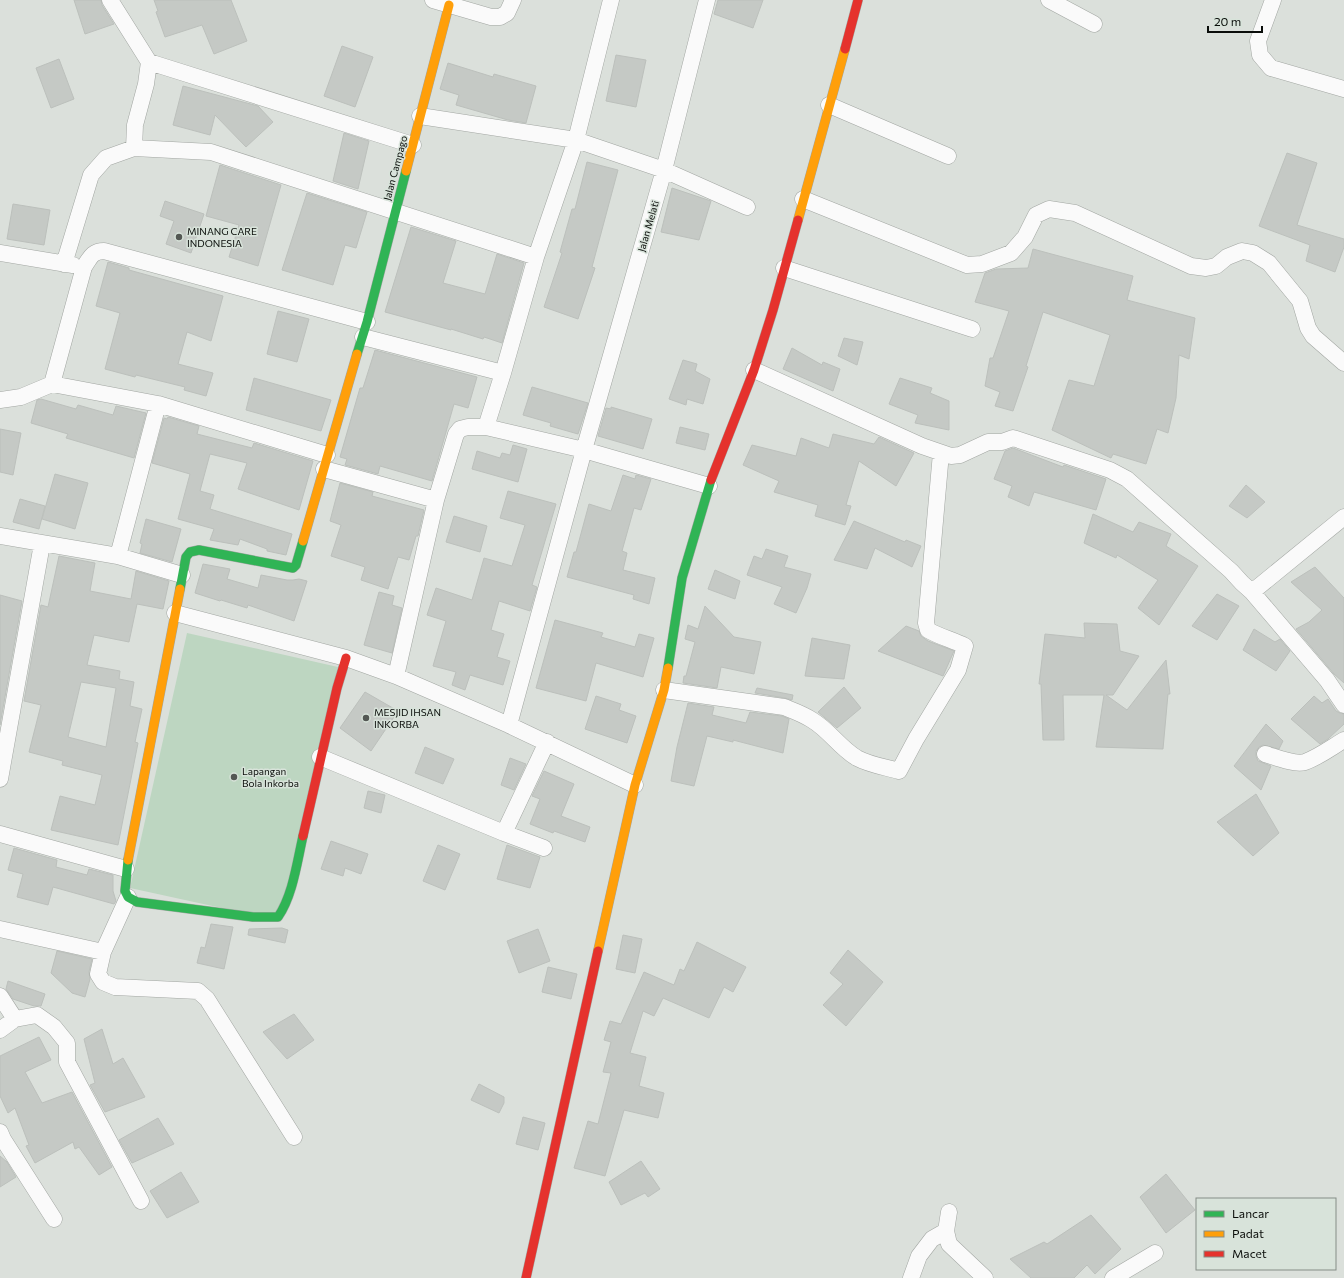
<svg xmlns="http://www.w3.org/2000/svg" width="1344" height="1278" font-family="Commissioner,sans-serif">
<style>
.green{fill:#bdd6c1}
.building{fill:#c5c9c5;stroke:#bcc0bc;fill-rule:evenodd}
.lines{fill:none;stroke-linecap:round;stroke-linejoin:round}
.street-casing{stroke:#a2a6a2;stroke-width:17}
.fast-casing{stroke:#a2a6a2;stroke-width:10}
.slow-casing{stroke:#a2a6a2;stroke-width:10}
.jam-casing{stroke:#a2a6a2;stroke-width:10}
.street{stroke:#fafafa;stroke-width:16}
.fast{stroke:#30b455;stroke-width:9}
.slow{stroke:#ff9f0a;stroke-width:9}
.jam{stroke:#e5322d;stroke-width:9}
.poi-dot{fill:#535753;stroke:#d8e3da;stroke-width:1.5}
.labels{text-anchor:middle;stroke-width:3;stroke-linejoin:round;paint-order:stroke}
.street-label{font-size:10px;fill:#0a0d0a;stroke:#d8e3da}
.poi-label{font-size:10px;fill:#0a0d0a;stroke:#d8e3da;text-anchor:start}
</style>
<rect width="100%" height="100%" fill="#dbe0db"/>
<path class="green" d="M 187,633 L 338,667 L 281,921 L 130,888 Z"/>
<path class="building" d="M 74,0 L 101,0 L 102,5 L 114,24 L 85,34 Z
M 154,0 L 231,0 L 247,41 L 214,54 L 202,25 L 165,37 L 156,12 L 158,11 Z
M 718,0 L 763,0 L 753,28 L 714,14 Z
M 342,46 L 373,57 L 355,107 L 324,96 Z
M 616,55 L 646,60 L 636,107 L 606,101 Z
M 59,59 L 74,99 L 51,108 L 36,68 Z
M 448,63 L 493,77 L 494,74 L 536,86 L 526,123 L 508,120 L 456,105 L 459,95 L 440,89 Z
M 183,86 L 258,106 L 273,122 L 246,147 L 215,115 L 210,135 L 173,125 Z
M 344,133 L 369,141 L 358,189 L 333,181 Z
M 1287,153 L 1317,163 L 1297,225 L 1344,239 L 1344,247 L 1335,272 L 1306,261 L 1310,245 L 1259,226 Z
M 587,162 L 618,170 L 592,267 L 595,268 L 578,319 L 544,307 L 562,253 L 560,252 L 572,209 L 575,209 Z
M 220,165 L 281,185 L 258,266 L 229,257 L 239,225 L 206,216 Z
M 672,188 L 711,201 L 699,240 L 661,232 Z
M 307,193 L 367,212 L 356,248 L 345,245 L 333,285 L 282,270 Z
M 165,201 L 204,214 L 191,253 L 166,244 L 174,221 L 160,216 Z
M 13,204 L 50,210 L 44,245 L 7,239 Z
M 411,227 L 456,241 L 443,283 L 485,294 L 497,254 L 524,263 L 502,343 L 484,337 L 483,339 L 451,329 L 451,330 L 385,312 Z
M 1033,249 L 1133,276 L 1127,300 L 1195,318 L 1189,359 L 1179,355 L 1176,398 L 1168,433 L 1157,429 L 1146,464 L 1113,454 L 1111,458 L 1052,430 L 1069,380 L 1094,386 L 1110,335 L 1043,312 L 1026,366 L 1028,367 L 1013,411 L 995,406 L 1000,392 L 985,386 L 990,358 L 993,358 L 1009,311 L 975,302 L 985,273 L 996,269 L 1028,268 Z
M 108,262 L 129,268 L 129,270 L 223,296 L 211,341 L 187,332 L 178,364 L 213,373 L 206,396 L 184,390 L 185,387 L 136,375 L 135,377 L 105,369 L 120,313 L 96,306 Z
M 278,311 L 309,319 L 297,362 L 267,354 Z
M 844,338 L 863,342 L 857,365 L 838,356 Z
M 792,348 L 822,365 L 823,362 L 840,369 L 833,391 L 783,369 Z
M 375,350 L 477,377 L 468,408 L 454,404 L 432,481 L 380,466 L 378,474 L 345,465 L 347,459 L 340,457 L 360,388 L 363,388 Z
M 683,360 L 697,364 L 695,371 L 710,379 L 703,404 L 687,399 L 686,405 L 669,399 Z
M 254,378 L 331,400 L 321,431 L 246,410 Z
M 900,378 L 932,388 L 930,393 L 949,401 L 949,430 L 915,423 L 918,415 L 889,404 Z
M 532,387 L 588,403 L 578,434 L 550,426 L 551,423 L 523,415 Z
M 41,399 L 76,409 L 78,405 L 113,415 L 116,406 L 146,413 L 134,458 L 66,438 L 68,434 L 31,423 L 37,400 Z
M 611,407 L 652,419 L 643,449 L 598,436 L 606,408 L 611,409 Z
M 168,417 L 199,426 L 197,434 L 252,448 L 254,443 L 313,461 L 299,510 L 238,489 L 247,463 L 210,454 L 200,491 L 214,495 L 210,509 L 292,534 L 286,555 L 267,551 L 267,549 L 240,539 L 238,545 L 210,540 L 214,529 L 178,519 L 190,474 L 152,463 L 164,418 L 167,419 Z
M 680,427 L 709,434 L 705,450 L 676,443 Z
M 0,429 L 21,433 L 13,475 L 0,472 Z
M 833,434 L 874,444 L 879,437 L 914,453 L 896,486 L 859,461 L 846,505 L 851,506 L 845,525 L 815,516 L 818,505 L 774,492 L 779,481 L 743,465 L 752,445 L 796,456 L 801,438 L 829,448 Z
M 513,445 L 527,449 L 518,482 L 472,469 L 477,451 L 500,458 L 502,453 L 510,455 Z
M 1013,448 L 1063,467 L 1064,465 L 1106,479 L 1096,510 L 1034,492 L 1029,506 L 1008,497 L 1012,486 L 994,479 L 1005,451 Z
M 55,474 L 88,483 L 75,529 L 42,519 Z
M 623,475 L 635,479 L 636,475 L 651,479 L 641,510 L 634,508 L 622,551 L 627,553 L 623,570 L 655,578 L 649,604 L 633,599 L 634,595 L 567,577 L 574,552 L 576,552 L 589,504 L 611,511 Z
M 340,483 L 373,492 L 372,496 L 424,510 L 418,536 L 416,536 L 409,560 L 398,557 L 388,589 L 361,580 L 365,567 L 331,556 L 341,525 L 330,521 Z
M 1246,485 L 1265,502 L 1247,518 L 1229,506 Z
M 508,491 L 556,504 L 532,585 L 537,587 L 530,611 L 499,601 L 491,630 L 504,634 L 497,657 L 510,661 L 503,685 L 470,675 L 465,690 L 452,685 L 456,672 L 433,666 L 446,621 L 427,615 L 436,588 L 472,600 L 484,558 L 512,566 L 525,525 L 500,518 Z
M 20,499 L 45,506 L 39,529 L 13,522 Z
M 1093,514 L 1133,532 L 1139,522 L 1171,534 L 1166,546 L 1198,566 L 1159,625 L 1138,608 L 1158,580 L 1117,555 L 1116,558 L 1084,543 Z
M 454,516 L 487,526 L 480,552 L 446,542 Z
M 146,519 L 181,529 L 172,562 L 140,553 L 142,544 L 140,543 Z
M 854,521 L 905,542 L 906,540 L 921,546 L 912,567 L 875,548 L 867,569 L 834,560 Z
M 766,549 L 788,556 L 784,567 L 811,574 L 807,588 L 796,613 L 774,604 L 782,587 L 747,575 L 754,556 L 762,559 Z
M 59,556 L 95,563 L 90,591 L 131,599 L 136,571 L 169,581 L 163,609 L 137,604 L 129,642 L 94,635 L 87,665 L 120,671 L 119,679 L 134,682 L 130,706 L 142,709 L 135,742 L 138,743 L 118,845 L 51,830 L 60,796 L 95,805 L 102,775 L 62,765 L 63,761 L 29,752 L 41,705 L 24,701 L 41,605 L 48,607 ZM 81,682 L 116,688 L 106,747 L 68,737 Z
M 203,564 L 230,569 L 227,579 L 258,588 L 261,575 L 287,580 L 293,580 L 299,579 L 307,581 L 294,621 L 248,605 L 247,608 L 221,600 L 220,601 L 195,593 Z
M 1315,567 L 1344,598 L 1344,683 L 1334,674 L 1296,629 L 1309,622 L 1322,610 L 1291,582 Z
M 715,570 L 740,581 L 735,599 L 708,589 Z
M 379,592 L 394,596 L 392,605 L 402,608 L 392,653 L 364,645 Z
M 1217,594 L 1239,606 L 1217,640 L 1192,626 Z
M 0,595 L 22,601 L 0,725 Z
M 705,606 L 734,637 L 761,642 L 754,674 L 721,667 L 717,688 L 683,683 L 684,676 L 686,676 L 695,642 L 685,639 L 688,625 L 698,629 Z
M 555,620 L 603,633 L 601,637 L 635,647 L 639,634 L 654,638 L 643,677 L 596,663 L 586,701 L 536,688 Z
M 1084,623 L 1117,624 L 1120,651 L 1139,656 L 1113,695 L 1106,695 L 1127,710 L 1166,660 L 1170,694 L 1168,694 L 1163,749 L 1096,747 L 1104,695 L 1063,695 L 1064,740 L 1043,740 L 1041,684 L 1039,684 L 1045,634 L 1085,638 Z
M 906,626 L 919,631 L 921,636 L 928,641 L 954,651 L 943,676 L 878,651 Z
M 1254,629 L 1275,642 L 1280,639 L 1290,651 L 1276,671 L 1243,650 Z
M 812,638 L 850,645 L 844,679 L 805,676 Z
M 844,687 L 861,708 L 837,728 L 818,712 Z
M 757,688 L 793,695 L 792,700 L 785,698 L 755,693 Z
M 365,692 L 398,711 L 371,751 L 340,728 Z
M 596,696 L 621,704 L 619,710 L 636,716 L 627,743 L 585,729 Z
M 1314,696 L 1322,703 L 1328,699 L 1336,711 L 1340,713 L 1344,714 L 1344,724 L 1328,739 L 1320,744 L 1291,719 Z
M 688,703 L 714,707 L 712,715 L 746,723 L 750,712 L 782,716 L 789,719 L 783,753 L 733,740 L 733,742 L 707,736 L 694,786 L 671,781 L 677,747 Z
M 1266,724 L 1283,741 L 1279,749 L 1263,745 L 1259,747 L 1256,751 L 1256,756 L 1258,761 L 1271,766 L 1261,790 L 1234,766 Z
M 425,747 L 454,759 L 443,784 L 415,773 Z
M 510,758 L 526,764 L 514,790 L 501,785 Z
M 544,771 L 574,784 L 561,816 L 590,827 L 585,842 L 554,831 L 553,833 L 530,824 L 540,799 L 532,796 Z
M 368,791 L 385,795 L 381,813 L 364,808 Z
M 1256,794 L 1279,833 L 1253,856 L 1217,822 Z
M 331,841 L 368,854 L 361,874 L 345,868 L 343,876 L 321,869 Z
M 438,845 L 460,854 L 445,890 L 423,881 Z
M 507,845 L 540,857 L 530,888 L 497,879 Z
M 14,848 L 57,860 L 56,867 L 87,875 L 89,869 L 113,875 L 113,891 L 116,901 L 114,904 L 53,887 L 48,905 L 17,897 L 23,874 L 8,870 Z
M 211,924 L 233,927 L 224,969 L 197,963 L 201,947 L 205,948 Z
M 282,928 L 288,930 L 285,943 L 248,935 L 249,929 Z
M 538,929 L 550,961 L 519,973 L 507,941 Z
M 623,935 L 642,939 L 635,973 L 616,969 Z
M 697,942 L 746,967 L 733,992 L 724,987 L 709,1018 L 663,998 L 654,1016 L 643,1011 L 630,1053 L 646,1057 L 639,1086 L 664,1093 L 658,1118 L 624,1110 L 605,1176 L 574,1168 L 588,1121 L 598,1124 L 611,1073 L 603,1072 L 611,1042 L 604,1040 L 610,1021 L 621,1024 L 644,972 L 674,985 L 680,969 L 684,971 Z
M 848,950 L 883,982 L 846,1026 L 823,1005 L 843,984 L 830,973 Z
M 57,951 L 92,959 L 89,972 L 90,979 L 85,997 L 72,993 L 51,973 Z
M 548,967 L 577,974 L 571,999 L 542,992 Z
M 8,981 L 45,994 L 41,1006 L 34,1006 L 13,999 L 6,989 Z
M 294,1014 L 314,1040 L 287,1059 L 263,1032 Z
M 102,1029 L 113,1064 L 123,1058 L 145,1097 L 105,1112 L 90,1085 L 95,1083 L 84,1039 Z
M 39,1037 L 51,1060 L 25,1072 L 42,1103 L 72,1092 L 112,1167 L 99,1175 L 79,1147 L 75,1149 L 73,1142 L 35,1163 L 26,1146 L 29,1145 L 15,1108 L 8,1113 L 0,1096 L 0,1056 Z
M 479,1084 L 504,1097 L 504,1103 L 499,1113 L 471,1100 Z
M 523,1117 L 545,1123 L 538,1150 L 516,1144 Z
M 158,1118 L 174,1144 L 132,1163 L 119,1140 Z
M 0,1156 L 7,1162 L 16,1177 L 0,1187 Z
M 641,1161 L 660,1189 L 648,1197 L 645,1193 L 621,1205 L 609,1182 Z
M 181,1172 L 199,1202 L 167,1218 L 150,1191 Z
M 1166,1174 L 1195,1210 L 1166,1233 L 1140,1197 Z
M 1091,1215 L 1121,1249 L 1095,1274 L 1087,1265 L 1074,1278 L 1031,1278 L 1010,1259 L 1044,1242 L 1047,1244 Z"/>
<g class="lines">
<g class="street-casing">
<path id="street" d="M 110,0 L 149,62 L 146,84 L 135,125 L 134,148
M 433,0 L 491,17 L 500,17 L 507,13 L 513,0
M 1049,0 L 1094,24
M 1273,0 L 1258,41 L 1260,55 L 1271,68 L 1344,89
M 149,62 L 413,145
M 829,105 L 948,156
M 420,116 L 576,140 L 664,170 L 747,207
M 803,199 L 967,265 L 982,264 L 1011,253 L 1025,237 L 1036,215 L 1049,209 L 1075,213 L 1191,266 L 1206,268 L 1216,266 L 1227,257 L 1242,251 L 1253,253 L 1269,263 L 1300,301 L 1308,328 L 1313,336 L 1344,363
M 0,253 L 73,265
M 64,264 L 91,175 L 106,158 L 134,148 L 211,152 L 536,257
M 784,268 L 972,329
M 363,337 L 503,373 L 486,427
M 754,370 L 922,446 L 951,456 L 960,455 L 988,442 L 1002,442 L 1013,438 L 1110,470 L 1127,479 L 1231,571 L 1242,583 L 1252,592 L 1344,517
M 503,373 L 536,257 L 576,140 L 611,0
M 52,384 L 84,267 C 90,258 92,251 104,251 L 367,322
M 0,400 L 21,397 L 52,384 L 158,404 L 327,455
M 324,469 L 436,500
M 0,536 L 118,556 L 182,575
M 118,556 L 158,404
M 1252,592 L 1327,680 L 1344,705
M 175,613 L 346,658 L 396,676 L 509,725 L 635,785
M 396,676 L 436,500 L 456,434 L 460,429 L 468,427 L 486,427 L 584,450 L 709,486
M 664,690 L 784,707 C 794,711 803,714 812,720 C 829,730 840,748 857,758 C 870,765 885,767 899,771 L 916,739 L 958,670 L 965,646 C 953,640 940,637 928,630 L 926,623 L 941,453
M 509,725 L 584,450 L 664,170 L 707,0
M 1265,754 C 1275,757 1294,765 1305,762 C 1319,757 1332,747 1344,740
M 320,757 L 504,833 L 544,848
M 0,779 L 42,544
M 504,833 L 547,742
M 0,834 L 126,869
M 0,929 L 103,952 L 128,897
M 103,952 L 98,974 L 103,982 L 115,987 L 198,991 L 207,999 L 294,1137
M 0,996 L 15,1019
M 0,1030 L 15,1019 L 37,1015 L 54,1027 L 67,1043 L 67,1062 L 141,1201
M 0,1132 L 3,1139 L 54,1219
M 949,1212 L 946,1231 L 949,1244 L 985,1278
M 911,1278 L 919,1256 L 932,1239 L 946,1231
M 1113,1278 L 1155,1253"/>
</g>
<g class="fast-casing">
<path id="fast" d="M 357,354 L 367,322 L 406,171
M 180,589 L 186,557 L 190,552 L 199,550 L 293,568 L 296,565 L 303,541
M 668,668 L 682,578 L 711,480
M 128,860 L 125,891 L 128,897 L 137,902 L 253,917 L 278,917 C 293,895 297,862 303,836"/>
</g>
<g class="slow-casing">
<path id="slow" d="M 406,171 L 449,5
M 798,220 L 845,49
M 303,541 L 357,354
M 128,860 L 180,589
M 598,951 L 635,785 L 664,690 L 668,668"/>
</g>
<g class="jam-casing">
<path id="jam" d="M 845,49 L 858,0
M 711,480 L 754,370 L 773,310 L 798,220
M 303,836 L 337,688 L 346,658
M 526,1278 L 598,951"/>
</g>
<use href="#street" class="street"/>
<use href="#fast" class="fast"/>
<use href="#slow" class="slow"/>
<use href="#jam" class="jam"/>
</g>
<g class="poi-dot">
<circle cx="179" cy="237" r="4"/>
<circle cx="366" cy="718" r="4"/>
<circle cx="234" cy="777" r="4"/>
</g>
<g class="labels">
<g class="street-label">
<text transform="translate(395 168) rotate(-75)" y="4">Jalan Campago</text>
<text transform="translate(648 226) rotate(-74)" y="4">Jalan Melati</text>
</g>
<g class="poi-label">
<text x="187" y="235">MINANG CARE<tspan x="187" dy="12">INDONESIA</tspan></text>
<text x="374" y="716">MESJID IHSAN<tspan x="374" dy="12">INKORBA</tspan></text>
<text x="242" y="775">Lapangan<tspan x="242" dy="12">Bola Inkorba</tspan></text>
</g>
</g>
<rect x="1196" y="1198" width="140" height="72" fill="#d8e3da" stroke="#868d87"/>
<rect x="1204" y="1211" width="20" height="6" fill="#30b455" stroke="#868d87"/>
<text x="1232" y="1218" font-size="12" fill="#0a0d0a">Lancar</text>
<rect x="1204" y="1231" width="20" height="6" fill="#ff9f0a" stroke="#868d87"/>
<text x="1232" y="1238" font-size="12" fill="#0a0d0a">Padat</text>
<rect x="1204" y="1251" width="20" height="6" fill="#e5322d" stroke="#868d87"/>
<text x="1232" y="1258" font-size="12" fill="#0a0d0a">Macet</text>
<path d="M1208 26v6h54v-6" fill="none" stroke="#0a0d0a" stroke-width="2"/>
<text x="1214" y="26" font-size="12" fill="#0a0d0a" stroke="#d8e3da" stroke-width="3" paint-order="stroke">20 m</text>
</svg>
